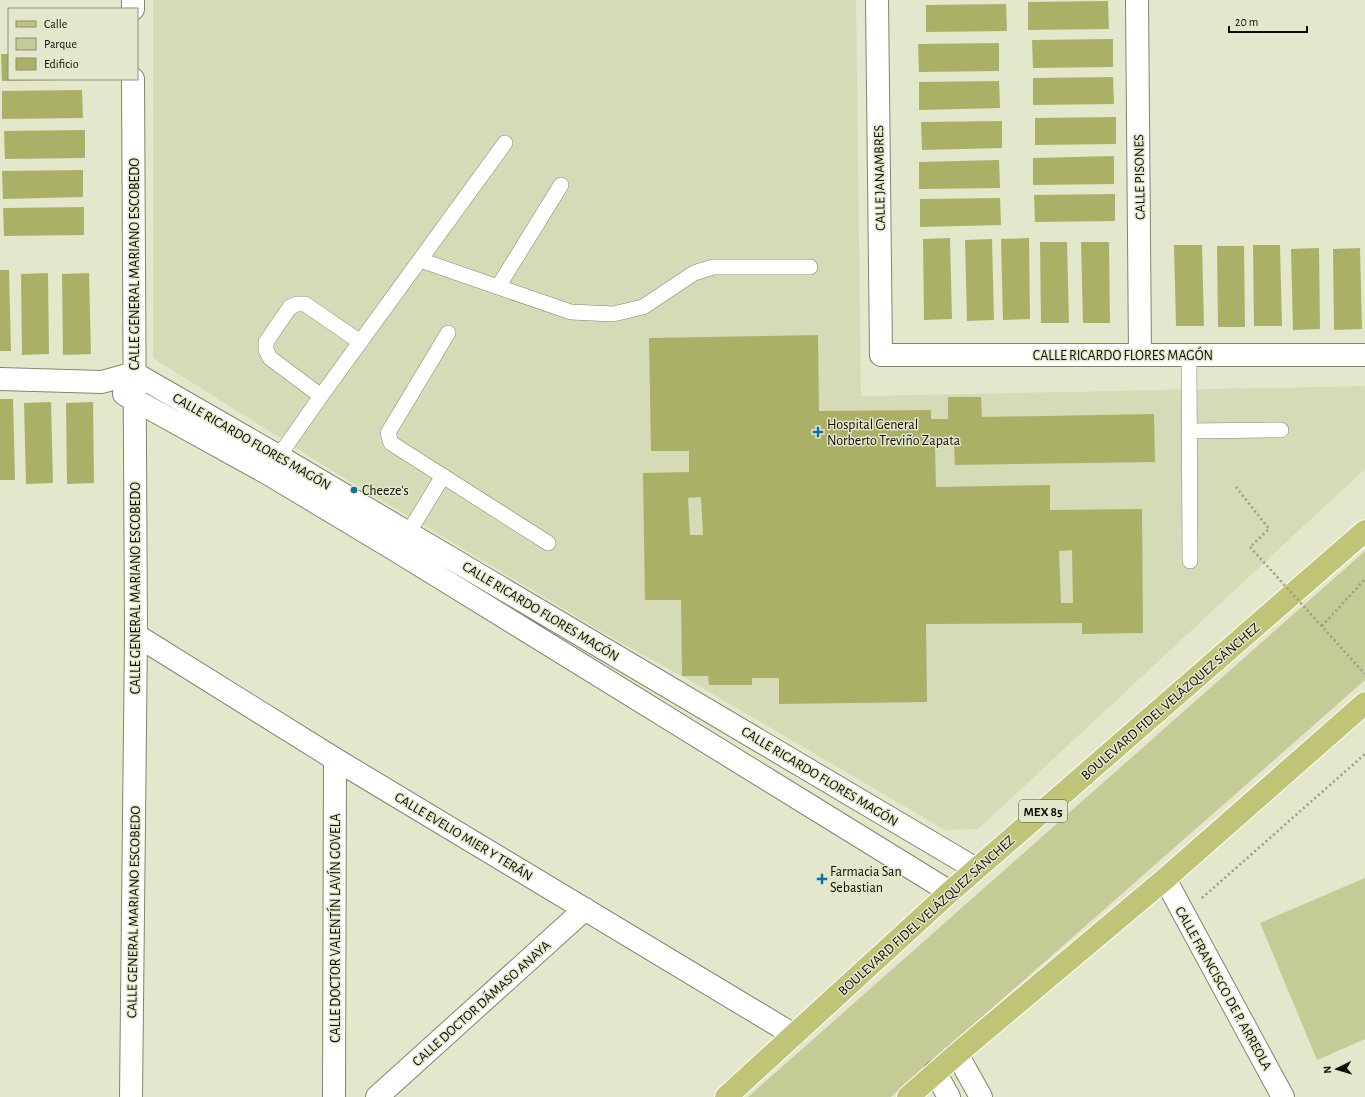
<svg xmlns="http://www.w3.org/2000/svg" width="1365" height="1097" font-family="'Alegreya Sans',sans-serif">
<style>
.built{fill:#d6dbb7}
.green{fill:#c5cb96}
.building{fill:#aab167;fill-rule:evenodd}
.lines{fill:none;stroke-linecap:round;stroke-linejoin:round}
.lane-casing{stroke:#83866c;stroke-width:16}
.street-casing{stroke:#83866c;stroke-width:24}
.secondary-casing{stroke:#83866c;stroke-width:24}
.primary-casing{stroke:#fff;stroke-width:24}
.path{stroke:#999c87;stroke-width:2.5;stroke-dasharray:2 3;stroke-linecap:butt}
.lane{stroke:#fff;stroke-width:15}
.street{stroke:#fff;stroke-width:22}
.secondary{stroke:#fff;stroke-width:22}
.primary{stroke:#bfc477;stroke-width:22}
.path-bridge{stroke:#999c87;stroke-width:2.5;stroke-dasharray:2 3;stroke-linecap:butt}
.poi-dot{fill:#0e73a0;stroke:#e3e7cb;stroke-width:1.5}
.labels{text-anchor:middle;stroke-width:3;stroke-linejoin:round;paint-order:stroke}
.shield{fill:#e3e7cb;stroke:#4d4f40;stroke-width:1}
.shield-label{font-size:13px;font-weight:bold;fill:#0d0e05}
.street-label{font-size:14px;fill:#0d0e05;stroke:#e3e7cb}
.poi-label{font-size:14px;fill:#0d0e05;stroke:#e3e7cb;text-anchor:start}
</style>
<rect width="100%" height="100%" fill="#e3e7cb"/>
<path class="built" d="M 153,0 L 856,0 L 861,396 L 1365,386 L 1365,469 L 978,829 L 945,830 L 682,676 L 621,643 L 331,470 L 153,358 Z"/>
<path class="green" d="M 1365,551 L 1365,680 L 891,1097 L 748,1097 Z
M 1365,878 L 1365,1039 L 1317,1060 L 1260,923 Z"/>
<path class="building" d="M 1108,1 L 1109,29 L 1028,30 L 1028,2 Z
M 1006,4 L 1007,31 L 926,32 L 926,5 Z
M 1113,39 L 1113,67 L 1033,68 L 1032,40 Z
M 999,43 L 999,71 L 919,72 L 918,44 Z
M 1,54 L 9,54 L 9,79 L 60,80 L 2,81 Z
M 1113,77 L 1114,104 L 1033,105 L 1033,78 Z
M 999,81 L 1000,108 L 919,110 L 919,82 Z
M 82,90 L 83,118 L 2,119 L 2,91 Z
M 1116,117 L 1116,144 L 1035,145 L 1035,118 Z
M 1002,121 L 1002,148 L 922,150 L 921,122 Z
M 85,130 L 85,158 L 5,159 L 4,131 Z
M 1114,156 L 1114,184 L 1033,185 L 1033,158 Z
M 999,160 L 1000,188 L 919,189 L 919,162 Z
M 83,170 L 83,197 L 3,199 L 2,171 Z
M 1115,194 L 1115,221 L 1035,222 L 1034,195 Z
M 1000,198 L 1001,225 L 920,227 L 920,199 Z
M 84,207 L 84,235 L 4,236 L 3,208 Z
M 950,238 L 952,319 L 924,320 L 923,239 Z
M 1029,238 L 1030,319 L 1003,320 L 1001,239 Z
M 992,239 L 994,320 L 967,321 L 965,240 Z
M 1040,242 L 1067,242 L 1069,323 L 1041,323 Z
M 1081,242 L 1109,242 L 1110,323 L 1083,323 Z
M 1174,245 L 1202,245 L 1204,326 L 1176,326 Z
M 1253,245 L 1280,245 L 1282,326 L 1254,326 Z
M 1217,246 L 1244,246 L 1245,327 L 1218,327 Z
M 1319,248 L 1320,329 L 1293,330 L 1291,249 Z
M 1360,248 L 1362,329 L 1334,330 L 1333,249 Z
M 0,270 L 9,270 L 11,351 L 0,351 Z
M 48,273 L 49,354 L 22,355 L 21,274 Z
M 89,273 L 91,354 L 63,355 L 62,274 Z
M 818,335 L 819,411 L 931,410 L 931,419 L 948,419 L 948,397 L 981,397 L 982,417 L 1154,414 L 1155,462 L 955,465 L 954,446 L 935,446 L 936,487 L 1050,485 L 1050,510 L 1142,509 L 1143,633 L 1082,634 L 1082,623 L 926,624 L 927,702 L 779,704 L 779,678 L 752,678 L 752,685 L 709,685 L 708,676 L 682,676 L 681,600 L 645,600 L 643,473 L 689,472 L 689,451 L 651,451 L 649,338 ZM 701,497 L 703,535 L 690,535 L 688,498 ZM 1072,550 L 1073,603 L 1061,603 L 1059,551 Z
M 0,399 L 13,399 L 15,480 L 0,480 Z
M 51,402 L 53,483 L 26,484 L 24,403 Z
M 93,402 L 94,483 L 67,484 L 66,403 Z"/>
<g class="lines">
<g class="lane-casing">
<path id="lane" d="M 420,260 L 498,287 L 561,185
M 498,287 L 571,312 L 613,314 L 643,307 L 694,273 L 713,267 L 810,267
M 448,333 L 388,433 L 391,443 L 548,543
M 1189,355 L 1190,561
M 321,396 L 270,358 L 266,350 L 266,342 L 290,307 L 297,304 L 305,304 L 360,342
M 1189,431 L 1281,430
M 274,463 L 321,396 L 505,143
M 404,540 L 443,476"/>
</g>
<g class="street-casing">
<path id="street" d="M 133,0 L 133,9
M 877,0 L 881,355 L 1365,355
M 1137,0 L 1140,355
M 0,379 L 102,382 L 134,373 L 280,457 L 976,869
M 124,394 L 267,473 L 397,551 L 950,892
M 136,635 L 335,759 L 794,1035
M 1165,879 L 1283,1097
M 131,1097 L 136,635 L 133,79
M 334,1097 L 335,759
M 377,1097 L 585,909"/>
</g>
<g class="secondary-casing">
<path id="secondary" d="M 957,1054 L 981,1097
M 935,1072 L 949,1097"/>
</g>
<g class="primary-casing">
<path id="primary" d="M 726,1097 L 950,892 L 1365,531
M 908,1097 L 957,1054 L 1165,879 L 1365,703"/>
</g>
<path class="path" d="M 1236,487 L 1269,529 L 1250,547
M 1322,626 L 1365,579
M 1202,898 L 1365,754"/>
<use href="#lane" class="lane"/>
<use href="#street" class="street"/>
<use href="#secondary" class="secondary"/>
<use href="#primary" class="primary"/>
<path class="path-bridge" d="M 1250,547 L 1365,674"/>
</g>
<g class="poi-dot">
<path d="M816 426h4v4h4v4h-4v4h-4v-4h-4v-4h4z"/>
<circle cx="354" cy="490" r="4"/>
<path d="M820 873h4v4h4v4h-4v4h-4v-4h-4v-4h4z"/>
</g>
<g class="labels">
<rect class="shield" x="1019" y="800" width="48" height="22" rx="3"/>
<g class="shield-label">
<text x="1043" y="816">MEX 85</text>
</g>
<g class="street-label">
<text transform="translate(1139 177) rotate(-91)" y="5">CALLE PISONES</text>
<text transform="translate(879 178) rotate(-91)" y="5">CALLE JANAMBRES</text>
<text transform="translate(134 264) rotate(-90)" y="5">CALLE GENERAL MARIANO ESCOBEDO</text>
<text x="1123" y="360">CALLE RICARDO FLORES MAGÓN</text>
<text transform="translate(252 441) rotate(30)" y="5">CALLE RICARDO FLORES MAGÓN</text>
<text transform="translate(135 588) rotate(-90)" y="5">CALLE GENERAL MARIANO ESCOBEDO</text>
<text transform="translate(541 611) rotate(31)" y="5">CALLE RICARDO FLORES MAGÓN</text>
<text transform="translate(1170 701) rotate(-41)" y="5">BOULEVARD FIDEL VELÁZQUEZ SÁNCHEZ</text>
<text transform="translate(820 776) rotate(31)" y="5">CALLE RICARDO FLORES MAGÓN</text>
<text transform="translate(464 836) rotate(31)" y="5">CALLE EVELIO MIER Y TERÁN</text>
<text transform="translate(133 912) rotate(-89)" y="5">CALLE GENERAL MARIANO ESCOBEDO</text>
<text transform="translate(926 915) rotate(-42)" y="5">BOULEVARD FIDEL VELÁZQUEZ SÁNCHEZ</text>
<text transform="translate(335 928) rotate(-90)" y="5">CALLE DOCTOR VALENTÍN LAVÍN GOVELA</text>
<text transform="translate(1224 988) rotate(61)" y="5">CALLE FRANCISCO DE P. ARREOLA</text>
<text transform="translate(481 1003) rotate(-42)" y="5">CALLE DOCTOR DÁMASO ANAYA</text>
</g>
<g class="poi-label">
<text x="827" y="429">Hospital General<tspan x="827" dy="16">Norberto Treviño Zapata</tspan></text>
<text x="362" y="495">Cheeze's</text>
<text x="830" y="876">Farmacia San<tspan x="830" dy="16">Sebastian</tspan></text>
</g>
</g>
<rect x="8" y="8" width="130" height="72" fill="#e3e7cb" stroke="#8d907c"/>
<rect x="16" y="21" width="20" height="6" fill="#bfc477" stroke="#8d907c"/>
<text x="44" y="28" font-size="12" fill="#0d0e05">Calle</text>
<rect x="16" y="38" width="20" height="12" fill="#c5cb96" stroke="#8d907c"/>
<text x="44" y="48" font-size="12" fill="#0d0e05">Parque</text>
<rect x="16" y="58" width="20" height="12" fill="#aab167" stroke="#8d907c"/>
<text x="44" y="68" font-size="12" fill="#0d0e05">Edificio</text>
<g transform="translate(1337 1069) rotate(265)" stroke="#e3e7cb" stroke-width="3" paint-order="stroke">
<path d="M0-3L7 15L0 10L-7 15Z" fill="#0d0e05"/>
<text y="-6" font-size="11" font-weight="bold" text-anchor="middle" fill="#0d0e05">N</text>
</g>
<path d="M1229 26v6h78v-6" fill="none" stroke="#0d0e05" stroke-width="2"/>
<text x="1235" y="26" font-size="12" fill="#0d0e05" stroke="#e3e7cb" stroke-width="3" paint-order="stroke">20 m</text>
</svg>
